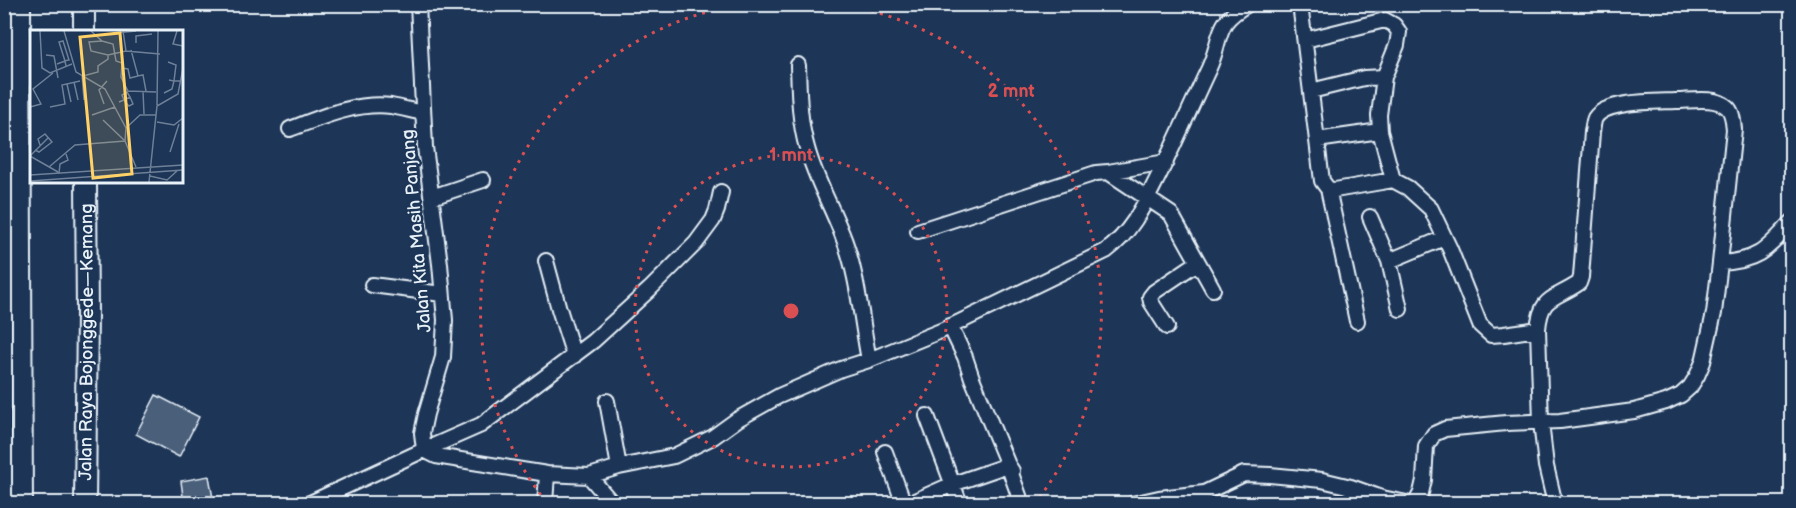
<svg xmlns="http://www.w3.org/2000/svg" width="1796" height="508" font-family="'Balsamiq Sans',sans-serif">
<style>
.building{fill:#495e7a;stroke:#e8f1f8;stroke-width:1.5}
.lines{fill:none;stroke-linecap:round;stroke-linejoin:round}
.minor-casing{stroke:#e8f1f8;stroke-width:18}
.highway-casing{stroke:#e8f1f8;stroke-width:24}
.minor{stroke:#1d3557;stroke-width:14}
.highway{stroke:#1d3557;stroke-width:20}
.ring{fill:none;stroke:#da5052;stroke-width:3;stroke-dasharray:3 6}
.labels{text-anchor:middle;stroke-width:5;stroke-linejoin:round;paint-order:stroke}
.street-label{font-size:18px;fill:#e8f1f8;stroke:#1d3557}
.inset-road{fill:none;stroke:#6e8097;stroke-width:1.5}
.view{fill:#ffd166;fill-opacity:0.15;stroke:#ffd166;stroke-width:3}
.inset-edge{fill:none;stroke:#e8f1f8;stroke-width:3}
.centre{fill:#da5052;stroke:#1d3557;stroke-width:3}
.ring-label{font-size:18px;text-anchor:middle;font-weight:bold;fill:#da5052;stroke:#1d3557;stroke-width:5;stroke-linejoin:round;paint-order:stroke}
</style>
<rect width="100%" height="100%" fill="#1d3557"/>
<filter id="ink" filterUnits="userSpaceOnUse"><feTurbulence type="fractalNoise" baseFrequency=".0167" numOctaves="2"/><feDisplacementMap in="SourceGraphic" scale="12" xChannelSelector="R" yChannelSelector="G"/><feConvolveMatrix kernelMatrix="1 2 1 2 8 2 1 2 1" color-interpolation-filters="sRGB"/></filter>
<g filter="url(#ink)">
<path class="building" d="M 156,395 L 199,417 L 179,457 L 136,434 Z
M 209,476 L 214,504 L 184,504 L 181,481 Z"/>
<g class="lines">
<g class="minor-casing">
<path id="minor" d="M 418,4 L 425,147 L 440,264 L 445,320 L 443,357 L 426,414 L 422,433 L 424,450 L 481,425 L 593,341 L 650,289 L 696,243 L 713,220 L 717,210 L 721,192
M 1300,4 L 1322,181 L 1328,189 L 1335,190 L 1393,180 L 1408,188 L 1431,209 L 1450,249 L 1480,325 L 1491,335 L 1504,334 L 1538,329
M 1305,40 L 1385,20 L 1394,25 L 1399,32 L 1397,45 L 1384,77 L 1379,115 L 1380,131 L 1393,180
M 798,65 C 799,93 799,121 807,148 C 815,178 831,205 842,234 C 858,273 861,319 869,360
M 1311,91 L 1364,78 L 1384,77
M 290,129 C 322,117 356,102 391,106 C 402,108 413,111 423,113
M 1317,140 L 1380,131
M 1108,172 L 1166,162
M 1328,189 L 1357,321
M 432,197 L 483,180
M 1370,217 L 1389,261
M 918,231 L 1096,173 L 1108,172 L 1171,214 L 1213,289
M 546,261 L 559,309 L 574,356
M 372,285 L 442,294
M 1400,309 L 1389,261 L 1444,238
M 950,326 L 965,357 L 972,378 L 1008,465 L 1022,504
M 1167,327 L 1151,302 L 1150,297 L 1154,292 L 1197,263
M 607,401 L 619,467
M 927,416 L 960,504
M 885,452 L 904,504
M 589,476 L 619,467 L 674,456 L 713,437 L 738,419 L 779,396 L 841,369 L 869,360 L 943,330 L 1106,251 C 1132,232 1144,205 1158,177 C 1176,141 1192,104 1209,68 C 1223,38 1213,23 1248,4
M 308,504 L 424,450 L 436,456 L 547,474 L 589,476 L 613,504
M 545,504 L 547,474
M 908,504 L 953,484 L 1008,465 L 1012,471
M 1132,504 L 1159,498 L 1204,493 L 1244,474 L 1270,475 L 1322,480 L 1351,487 L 1382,498 L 1412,504
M 1351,504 L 1351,487
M 1415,504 L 1421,493 L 1424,480 L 1426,446 L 1434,434 L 1445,429 L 1506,423 L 1560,421 L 1634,411 L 1666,402 L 1681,395 L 1690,387 L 1697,376 L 1703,362 L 1714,313 L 1720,263 C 1759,261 1767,249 1792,222
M 1555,504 L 1546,466 L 1541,422 L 1538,329 C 1541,295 1554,300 1579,283 L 1581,277 L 1592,132 C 1593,128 1593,122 1595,118 C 1606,100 1658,102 1676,101 C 1691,101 1715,96 1727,107 C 1733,112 1733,122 1734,129 L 1720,263"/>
</g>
<g class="highway-casing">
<g id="highway">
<path d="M 20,4 L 22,504"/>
<path d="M 84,4 L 84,32"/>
<path id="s1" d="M 85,504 L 87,313 L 86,182"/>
</g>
</g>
<use href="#minor" class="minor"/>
<use href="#highway" class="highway"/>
</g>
</g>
<g class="ring">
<circle cx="791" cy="311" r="156"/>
<path d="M546 502A311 311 0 0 1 737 5M845 5A311 311 0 0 1 1036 502"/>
</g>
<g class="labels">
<g class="street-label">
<text transform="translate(416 231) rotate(-95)" y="6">Jalan Kita Masih Panjang</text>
<text dy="6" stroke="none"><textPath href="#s1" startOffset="162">Jalan Raya Bojonggede—Kemang</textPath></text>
</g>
</g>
<g transform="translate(30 30)">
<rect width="153" height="153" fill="#1d3557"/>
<path class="inset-road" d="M 10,1 L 12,38 L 20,43 L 42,34M 34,1 L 46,42 L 75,59 L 96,98M 61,1 L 72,11 L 83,14 L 86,31 L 92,33 L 91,47 L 98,61 L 126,62M 93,1 L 96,21 L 130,24M 147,1 L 143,14 L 153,16M 86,3 L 106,1M 72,11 L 59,12 L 61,21 L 78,25 L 96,21M 106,13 L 106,6 L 122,4M 101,20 L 108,46 L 113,45 L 116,61M 16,25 L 24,26 L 28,48M 138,32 L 146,35 L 144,51 L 151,51M 27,34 L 35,31 L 38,30 L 39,30 L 33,11 L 29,12 L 35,31 L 36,36M 92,38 L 98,39 L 100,48 L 108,46M 52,45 L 54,70M 53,46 L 68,42 L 68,36 L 78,29 L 78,25M 44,52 L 48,70M 37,54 L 41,72M 113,61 L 114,84M 134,63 L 142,59 L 144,51 L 139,50M 89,72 L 94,70 L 100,67 L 103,74 L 99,76 L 96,73 L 94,70 L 92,65 L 97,62 L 100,67M 74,74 L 69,60 L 77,51M 127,75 L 128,1M 0,77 L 11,74 L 3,59 L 23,43M 20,77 L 35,74 L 32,55 L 50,51M 62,85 L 85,77M 73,90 L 94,110M 127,92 L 144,95 L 153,88M 5,120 L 9,122 L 22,112 L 15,104 L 8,109 L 10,115M 140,122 L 149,94M 0,126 L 18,108M 0,126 L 28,142M 19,137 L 45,115 L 95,111M 106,137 L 95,111 L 96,98 L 110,85 L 126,85M 29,143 L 30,134 L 38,130 L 36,124M 0,145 L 153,135M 120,146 L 137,150 L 147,141M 0,151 L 153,140M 119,152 L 127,76 L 148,64 L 153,38"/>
<path class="view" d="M 90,3 L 102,144 L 63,148 L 50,7 Z"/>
<rect width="153" height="153" class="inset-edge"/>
</g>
<circle cx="791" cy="311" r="9" class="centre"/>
<g class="ring-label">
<text x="1011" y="97">2 mnt</text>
<text x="791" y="161">1 mnt</text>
</g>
<rect width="1796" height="508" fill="none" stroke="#1d3557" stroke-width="24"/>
<rect x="12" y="12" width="1772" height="484" fill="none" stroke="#e8f1f8" stroke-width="2" filter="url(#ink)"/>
</svg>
